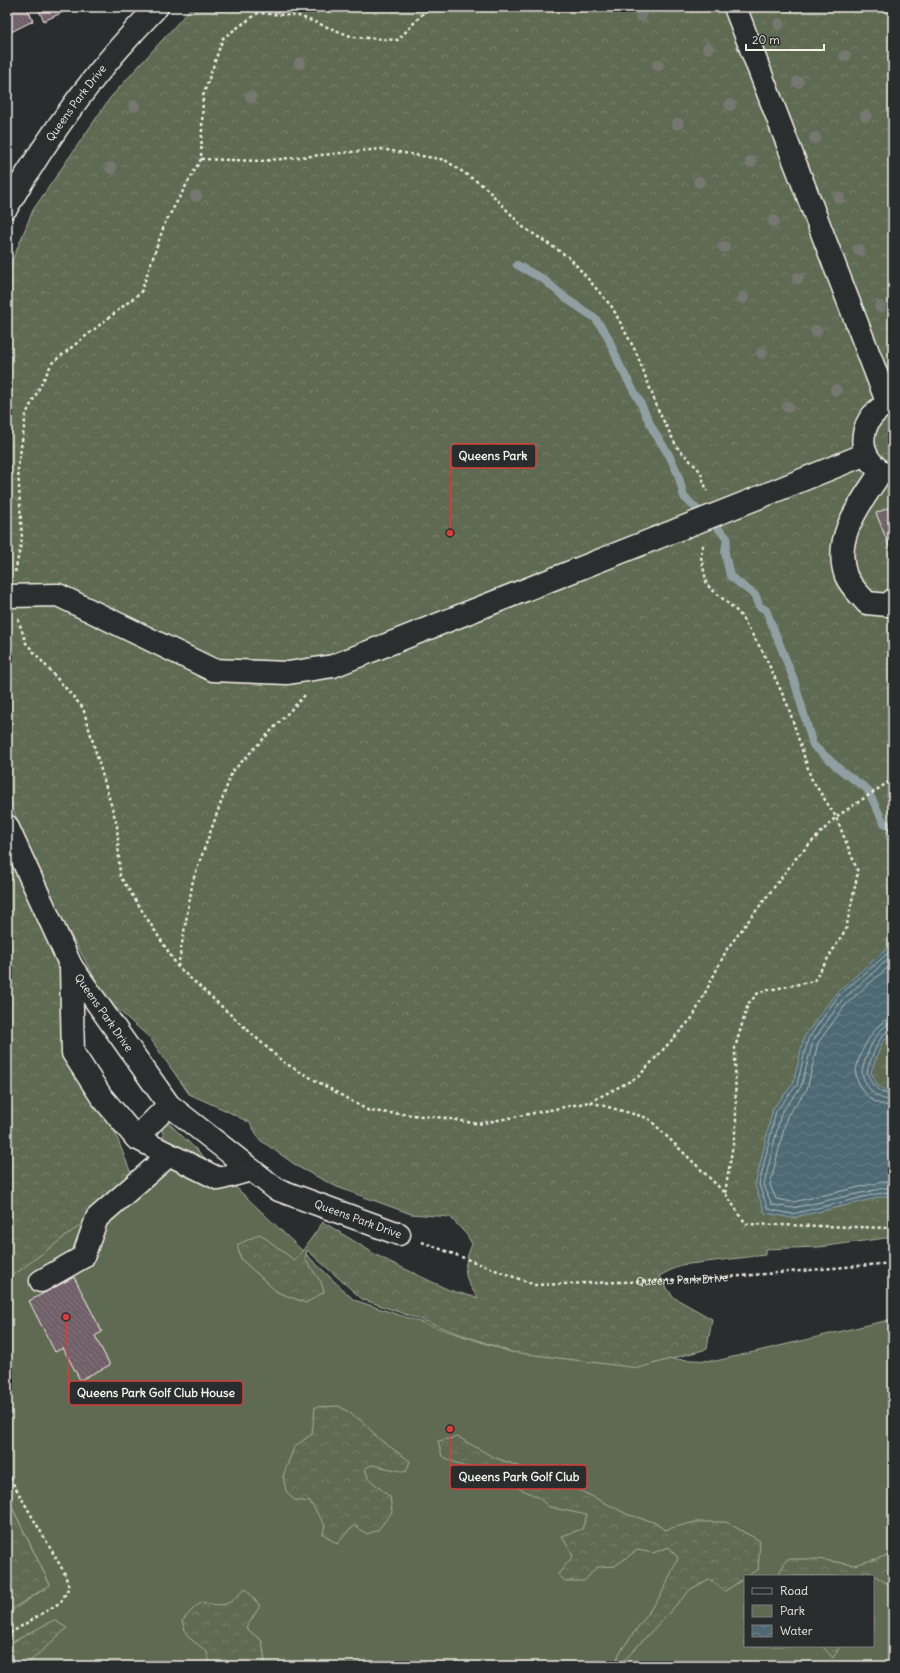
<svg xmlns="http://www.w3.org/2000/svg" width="900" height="1673" font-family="Delius,sans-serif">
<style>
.green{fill:#5e6a52;stroke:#a9ae9d;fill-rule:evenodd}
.forest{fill:url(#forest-crowns);stroke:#a9ae9d}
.water{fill:url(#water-waves);stroke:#909fa2}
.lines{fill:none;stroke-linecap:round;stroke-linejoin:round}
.shore{stroke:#b2bbb9;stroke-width:1}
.stream{stroke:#909fa2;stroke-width:8}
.building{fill:url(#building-back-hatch);stroke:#f4f1e8}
.minor-casing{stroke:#f4f1e8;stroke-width:25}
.path{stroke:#f4f1e8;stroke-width:2.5;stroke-dasharray:3 3;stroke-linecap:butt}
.minor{stroke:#2a2d2e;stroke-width:22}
.minor-bridge-casing{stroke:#f4f1e8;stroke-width:25;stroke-linecap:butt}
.minor-bridge{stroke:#2a2d2e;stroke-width:22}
.tree{fill:#74776f}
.labels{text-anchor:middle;stroke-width:3;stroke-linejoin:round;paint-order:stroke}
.street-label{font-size:11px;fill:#f4f1e8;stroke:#2a2d2e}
.leader{fill:none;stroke:#d93c3b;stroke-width:1.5}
.callout-dot{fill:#d93c3b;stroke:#2a2d2e;stroke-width:1.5}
.callout{fill:#2a2d2e;stroke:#d93c3b;stroke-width:1.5}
.callout-label{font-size:12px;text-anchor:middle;font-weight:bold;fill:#f4f1e8}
</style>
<defs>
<pattern id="forest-crowns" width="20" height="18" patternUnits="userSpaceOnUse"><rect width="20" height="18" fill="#5e6a52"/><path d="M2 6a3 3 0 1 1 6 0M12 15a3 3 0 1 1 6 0" fill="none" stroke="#76806b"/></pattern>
<pattern id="water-waves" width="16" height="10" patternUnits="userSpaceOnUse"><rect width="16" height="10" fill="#4e6973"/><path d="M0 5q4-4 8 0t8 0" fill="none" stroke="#687f87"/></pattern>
<pattern id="building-back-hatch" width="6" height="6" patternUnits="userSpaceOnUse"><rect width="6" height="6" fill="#705f68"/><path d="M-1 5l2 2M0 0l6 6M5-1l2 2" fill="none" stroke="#85767e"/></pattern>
</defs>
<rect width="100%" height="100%" fill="#2a2d2e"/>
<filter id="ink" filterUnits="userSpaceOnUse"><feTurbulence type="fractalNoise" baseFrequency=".025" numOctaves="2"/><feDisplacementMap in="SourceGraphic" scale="8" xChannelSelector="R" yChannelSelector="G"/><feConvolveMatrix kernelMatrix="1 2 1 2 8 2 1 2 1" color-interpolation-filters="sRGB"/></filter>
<g filter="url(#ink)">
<path class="green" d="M 157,1112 L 354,1300 L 511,1352 L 716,1361 L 893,1319 L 893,1666 L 7,1666 L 7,1614 L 50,1585 L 7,1497 L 7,1279 L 169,1155 ZM 745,1576 L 873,1576 L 873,1646 L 745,1646 Z"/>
<path class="forest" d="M 192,7 L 893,7 L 893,1237 L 819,1247 L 765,1249 L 765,1255 L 681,1265 L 659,1276 L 673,1297 L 712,1319 L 707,1349 L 638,1368 L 511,1352 L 362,1299 L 307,1250 L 305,1259 L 321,1282 L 324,1292 L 306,1303 L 277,1292 L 241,1259 L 237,1245 L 260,1234 L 295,1261 L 323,1222 L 378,1256 L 449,1290 L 478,1298 C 463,1277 462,1269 472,1244 L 467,1235 L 450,1217 L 411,1214 L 337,1187 L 300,1168 L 260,1140 L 250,1123 L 229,1112 L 189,1094 L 150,1038 L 107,1000 L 55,907 L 7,796 L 7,273 L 33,210 L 110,98 Z
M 7,832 L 71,966 L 73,1053 L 101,1096 L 135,1184 L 7,1280 Z
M 339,1406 L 362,1421 L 379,1439 L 410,1461 L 406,1472 L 372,1465 L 365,1468 L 368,1478 L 390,1497 L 392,1512 L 378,1530 L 367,1534 L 355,1526 L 349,1530 L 337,1544 L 323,1534 L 325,1525 L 310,1502 L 294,1500 L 286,1491 L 283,1476 L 294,1447 L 312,1434 L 315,1407 Z
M 458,1437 L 493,1457 L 563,1482 L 629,1515 L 657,1523 L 664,1530 L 695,1522 L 726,1522 L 760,1541 L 758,1570 L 745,1576 L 745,1578 L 725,1591 L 709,1579 L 691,1589 L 619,1666 L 614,1666 L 620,1652 L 661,1595 L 678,1558 L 669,1547 L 653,1553 L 637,1550 L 615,1566 L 597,1567 L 584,1581 L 565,1581 L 558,1574 L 573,1556 L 562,1536 L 582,1529 L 587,1515 L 549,1507 L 538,1497 L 507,1483 L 488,1479 L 483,1471 L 462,1466 L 442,1456 L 438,1441 Z
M 7,1497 L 50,1585 L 7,1612 Z
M 893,1554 L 893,1587 L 867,1571 L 853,1576 L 781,1576 L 779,1573 L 787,1559 L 818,1559 L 854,1565 Z
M 245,1588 L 260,1606 L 246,1628 L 262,1641 L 265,1662 L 269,1666 L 210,1666 L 207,1652 L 187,1636 L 182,1621 L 194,1608 L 202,1602 C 225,1608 230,1605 245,1588 Z
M 54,1620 L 67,1628 L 25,1666 L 7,1666 L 7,1645 Z
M 822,1646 L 840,1646 L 833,1658 Z"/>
<path class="water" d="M 893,820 L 893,846 L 885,837 Z
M 893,939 L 893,1030 L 882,1043 L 871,1072 L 878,1086 L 888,1091 L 893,1089 L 893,1197 L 886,1196 L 792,1218 L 765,1213 L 755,1186 L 773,1108 L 793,1084 L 804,1037 L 835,994 L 892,944 Z"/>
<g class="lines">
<path class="shore" d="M 893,949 L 838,996 L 808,1039 L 797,1085 L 776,1111 L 759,1185 L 768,1209 L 792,1214 L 885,1192 L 893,1193
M 893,955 L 842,1000 L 813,1041 L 801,1087 L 781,1113 L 764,1185 L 772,1205 L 793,1208 L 884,1188 L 893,1188
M 893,963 L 846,1004 L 818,1043 L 807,1089 L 787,1116 L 770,1185 L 776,1199 L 793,1202 L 882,1182 L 893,1182
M 893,1017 C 876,1018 855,1059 856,1074 C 857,1090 876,1109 893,1105
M 893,1023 C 877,1024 864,1059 862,1072 C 864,1086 878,1103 893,1099
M 893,1028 C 880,1030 870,1061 867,1072 C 870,1083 880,1097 893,1093"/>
<path class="stream" d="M 517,265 L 543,279 L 568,300 L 595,318 L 607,335 L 620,366 L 640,402 L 653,430 L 669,455 L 678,474 L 684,497 L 699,511
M 717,527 L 727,538 L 725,553 L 730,576 L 756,596 L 759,606 L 766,610 L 794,680 L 813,745 L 842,771 L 867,789 L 884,823 L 891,826"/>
</g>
<path class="building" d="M 7,7 L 27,7 L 33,21 L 7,34 Z
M 37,7 L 74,7 L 44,21 Z
M 893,506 L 893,556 L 876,513 Z
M 74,1277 L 102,1332 L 95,1336 L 110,1365 L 80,1380 L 63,1348 L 55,1352 L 29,1301 Z"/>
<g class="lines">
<g class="minor-casing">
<g id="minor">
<path d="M 735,7 L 888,404"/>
<path id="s2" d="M 7,207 C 49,134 98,67 157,7"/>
<path d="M 875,466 C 852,446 866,408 893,403"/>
<path d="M 881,472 C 861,503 832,537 846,576 C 850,586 861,596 867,603 L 888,605 L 893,600"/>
<path d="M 770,493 L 866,454"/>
<path d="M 7,596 L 58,595 L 213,670 L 288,673 L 333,666 L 654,539"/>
<path id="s3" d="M 7,826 L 71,966 L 169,1105 L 276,1189 L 399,1234"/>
<path d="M 71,966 L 73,1053 L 101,1096 L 136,1138 L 219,1179 L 251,1170"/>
<path d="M 136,1138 L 169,1105"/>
<path d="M 41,1281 L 83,1257 L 97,1218 L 169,1155"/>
</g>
</g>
<g class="path">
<path d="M 201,159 L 261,161 L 381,149 L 445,160 L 485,187 L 523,227 L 570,258 L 612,307 L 636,352 L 659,412 L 677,447 L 700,471 L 707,491"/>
<path d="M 703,545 L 701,557 L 707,585 L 739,613 L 763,652 L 788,706 L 811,778 L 836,817 L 858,872 L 846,929 L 814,981 L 759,992 L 748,1004 L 735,1048 L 736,1126 L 725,1193"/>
<path d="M 15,572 L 22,539 L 18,468 L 26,414 L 52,363 L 141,292 L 165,223 L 201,159 L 203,96 L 223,38 L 258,13 L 299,16 L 353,37 L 398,40 L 429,7"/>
<path d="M 18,619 L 26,643 L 83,708 L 117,825 L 120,876 L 178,967 L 283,1062 L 369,1111 L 445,1118 L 478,1124 L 590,1102 L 648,1118 L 725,1193 L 746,1224 L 893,1228"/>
<path d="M 178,967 L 193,880 L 232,772 L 305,695"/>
<path d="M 590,1102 L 638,1077 L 693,1017 L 727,949 L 797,857 L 836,817 L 893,779"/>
<path id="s1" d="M 422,1242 L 535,1285 L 706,1279 L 893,1263"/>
<path d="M 7,1473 L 64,1572 L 69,1587 L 61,1602 L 7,1635"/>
</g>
<use href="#minor" class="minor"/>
<g class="minor-bridge-casing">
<path id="minor-bridge" d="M 654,539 L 770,493"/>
</g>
<use href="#minor-bridge" class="minor-bridge"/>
</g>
<g class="tree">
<circle cx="641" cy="16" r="6"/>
<circle cx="779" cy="24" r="6"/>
<circle cx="708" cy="48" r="6"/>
<circle cx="845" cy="56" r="6"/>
<circle cx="300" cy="63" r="6"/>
<circle cx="658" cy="65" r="6"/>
<circle cx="798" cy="82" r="6"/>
<circle cx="251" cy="97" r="6"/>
<circle cx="730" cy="105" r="6"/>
<circle cx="134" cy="106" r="6"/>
<circle cx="866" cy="116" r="6"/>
<circle cx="678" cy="124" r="6"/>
<circle cx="815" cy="138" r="6"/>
<circle cx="751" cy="162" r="6"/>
<circle cx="111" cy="168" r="6"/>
<circle cx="699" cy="182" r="6"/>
<circle cx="196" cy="196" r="6"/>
<circle cx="839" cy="198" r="6"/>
<circle cx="774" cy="221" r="6"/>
<circle cx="724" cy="247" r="6"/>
<circle cx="859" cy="250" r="6"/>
<circle cx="798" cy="278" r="6"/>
<circle cx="743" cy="298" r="6"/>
<circle cx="880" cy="307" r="6"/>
<circle cx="816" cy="331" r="6"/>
<circle cx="762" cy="353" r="6"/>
<circle cx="836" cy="390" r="6"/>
<circle cx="788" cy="407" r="6"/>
</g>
</g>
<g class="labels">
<g class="street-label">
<text dy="4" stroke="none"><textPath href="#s2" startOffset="125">Queens Park Drive</textPath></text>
<text dy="4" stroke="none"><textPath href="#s3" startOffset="211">Queens Park Drive</textPath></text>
<text transform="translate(358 1219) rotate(20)" y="4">Queens Park Drive</text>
<text dy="4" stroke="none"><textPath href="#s1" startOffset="268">Queens Park Drive</textPath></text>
</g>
</g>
<path class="leader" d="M450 533L451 456M66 1317L69 1393M450 1429L450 1477"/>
<g class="callout-dot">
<circle cx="450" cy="533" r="4"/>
<circle cx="66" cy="1317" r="4"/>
<circle cx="450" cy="1429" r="4"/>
</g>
<g class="callout">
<rect x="451" y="444" width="85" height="24" rx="4"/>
<rect x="69" y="1381" width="174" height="24" rx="4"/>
<rect x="450" y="1465" width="137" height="24" rx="4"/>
</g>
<g class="callout-label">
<text x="493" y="460">Queens Park</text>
<text x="156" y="1397">Queens Park Golf Club House</text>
<text x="519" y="1481">Queens Park Golf Club</text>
</g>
<rect width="900" height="1673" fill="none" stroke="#2a2d2e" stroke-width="24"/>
<rect x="12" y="12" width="876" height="1649" fill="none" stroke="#f4f1e8" stroke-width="1.5" filter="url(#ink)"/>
<rect x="744" y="1575" width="130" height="72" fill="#2a2d2e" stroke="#7b7b78"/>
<rect x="752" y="1588" width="20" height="6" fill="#2a2d2e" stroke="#7b7b78"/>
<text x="780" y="1595" font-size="12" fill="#f4f1e8">Road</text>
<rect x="752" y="1605" width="20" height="12" fill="#5e6a52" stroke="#7b7b78"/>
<text x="780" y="1615" font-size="12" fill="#f4f1e8">Park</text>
<rect x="752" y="1625" width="20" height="12" fill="url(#water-waves)" stroke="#7b7b78"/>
<text x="780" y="1635" font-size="12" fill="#f4f1e8">Water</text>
<path d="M746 44v6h78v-6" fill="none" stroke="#f4f1e8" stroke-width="2"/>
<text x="752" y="44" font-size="12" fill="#f4f1e8" stroke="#2a2d2e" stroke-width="3" paint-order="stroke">20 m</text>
</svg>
